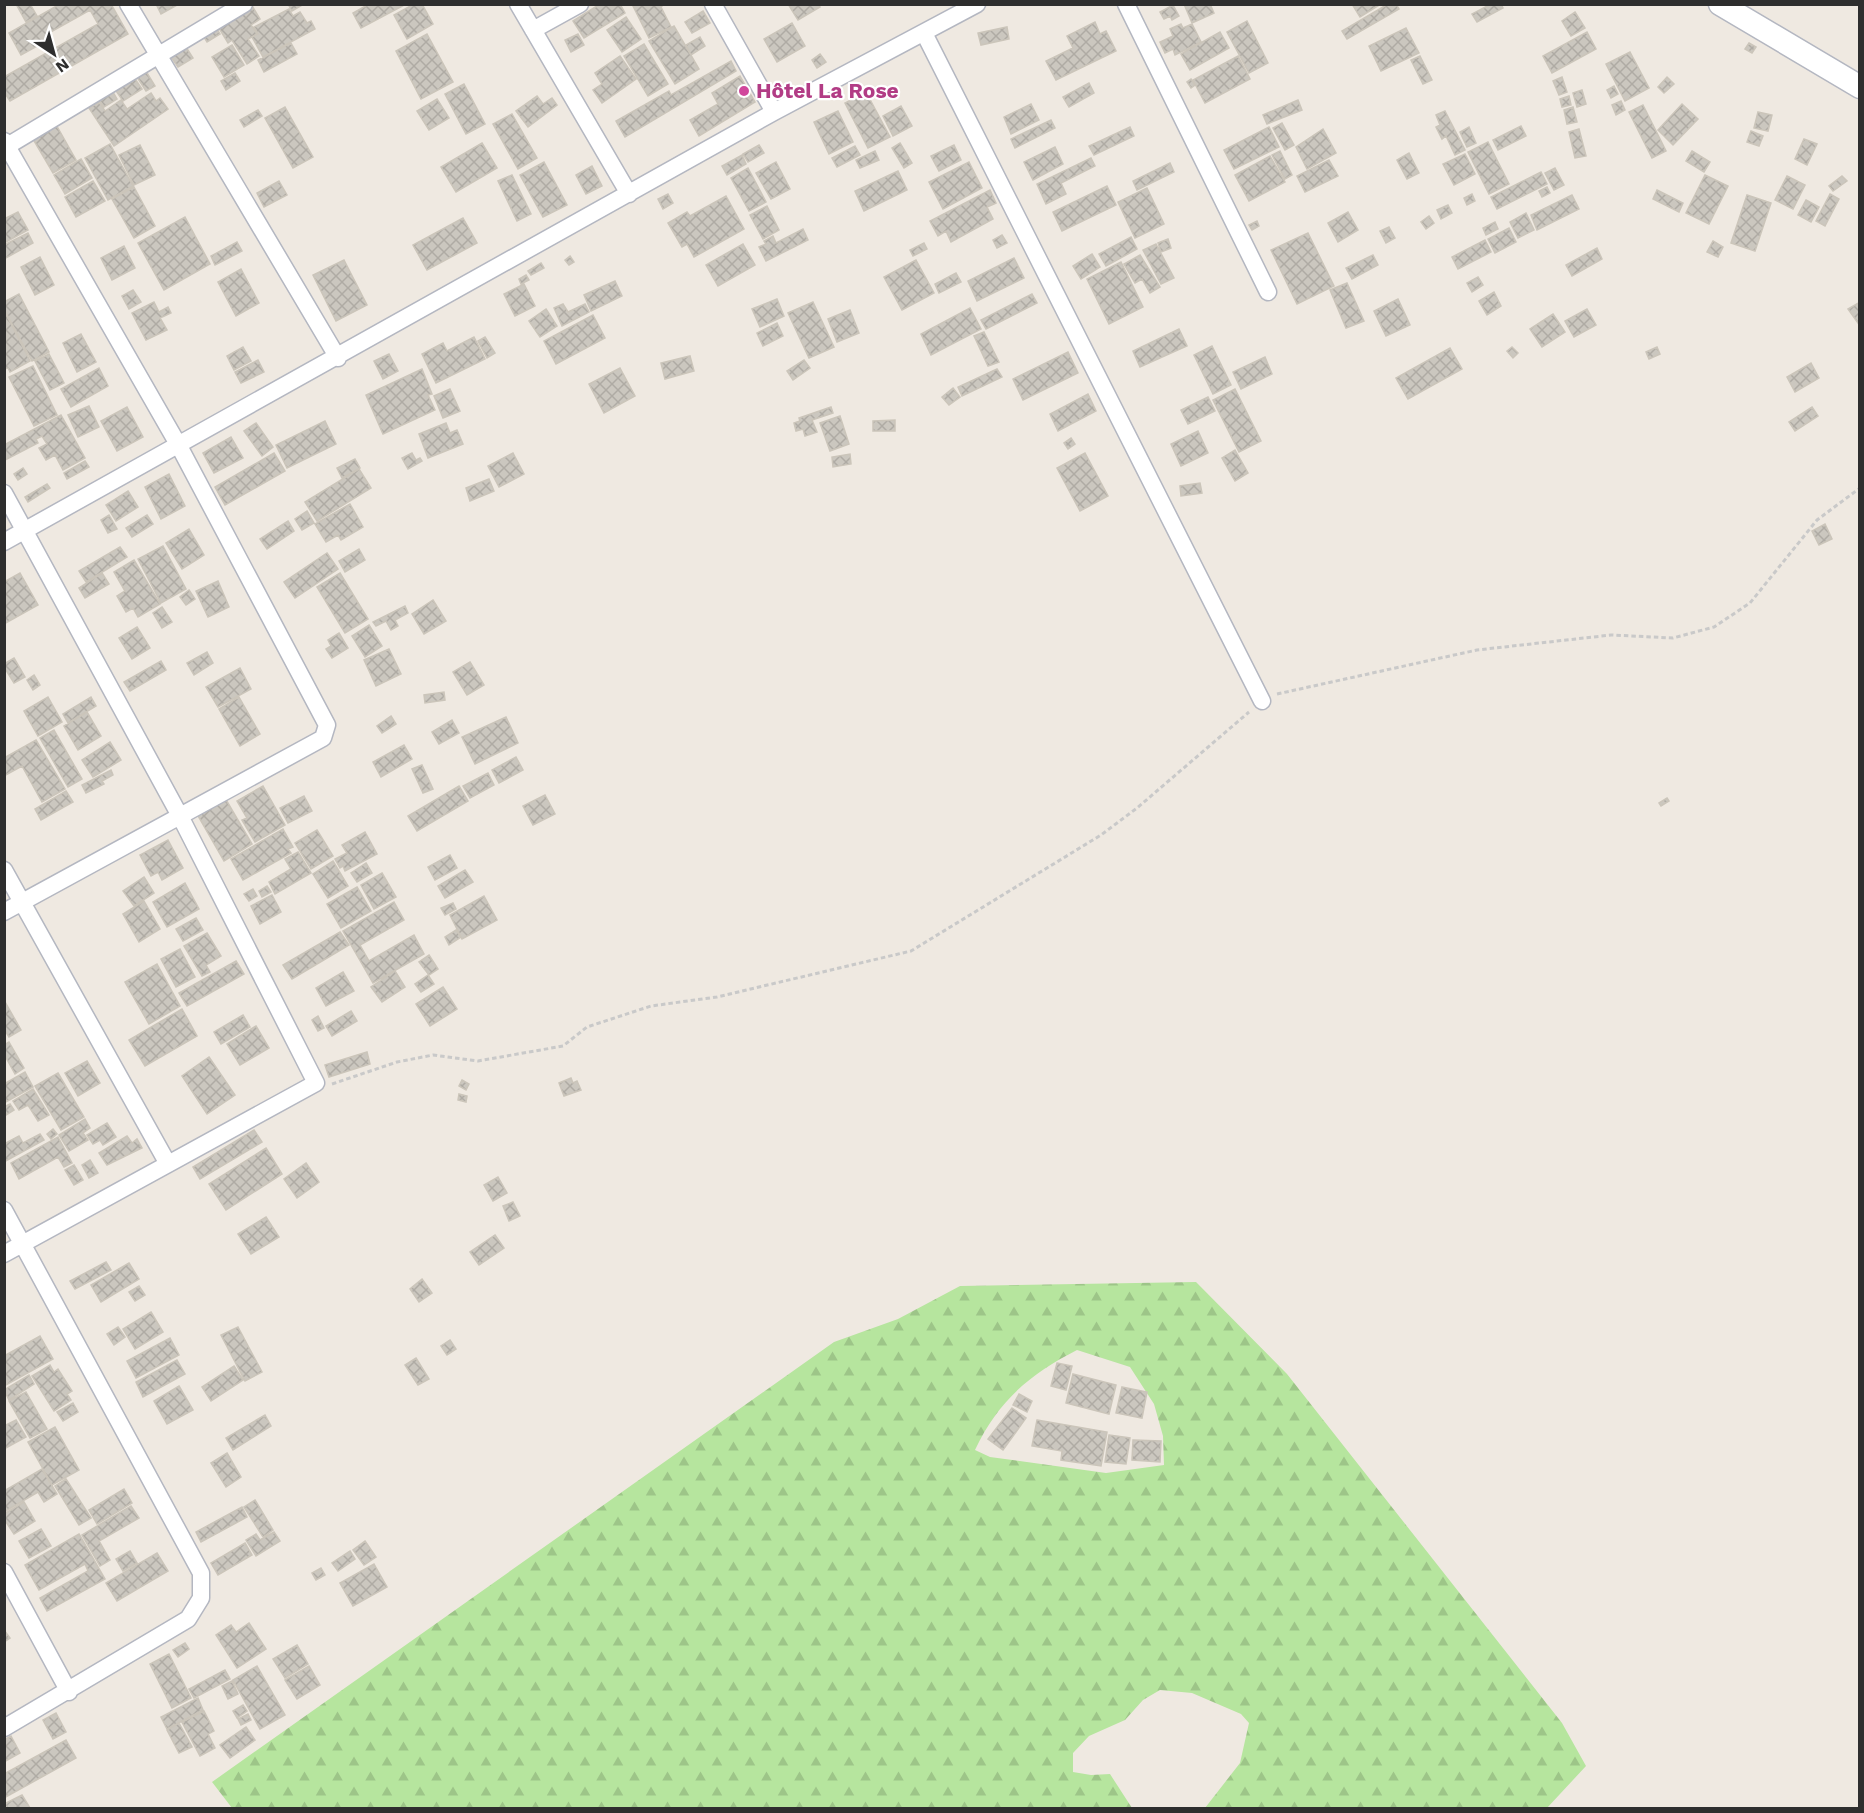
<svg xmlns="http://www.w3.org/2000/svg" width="1864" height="1813" font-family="'Work Sans',sans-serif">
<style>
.forest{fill:url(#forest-firs);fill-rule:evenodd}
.building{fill:url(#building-cross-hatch);stroke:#cbc5ba;stroke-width:1.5}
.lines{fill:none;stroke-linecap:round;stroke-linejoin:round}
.street-casing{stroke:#b4b7c1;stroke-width:19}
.secondary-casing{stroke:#b4b7c1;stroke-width:25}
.path{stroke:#c9c9c9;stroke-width:3;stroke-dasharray:4.5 3;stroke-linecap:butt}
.street{stroke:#fff;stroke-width:16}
.secondary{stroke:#fff;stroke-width:22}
.hotel-dot{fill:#d1479c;stroke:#fff;stroke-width:2}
.labels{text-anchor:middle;stroke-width:4.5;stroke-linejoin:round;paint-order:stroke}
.hotel-label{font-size:21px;font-weight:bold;fill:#b23c85;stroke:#fff;text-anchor:start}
</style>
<defs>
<pattern id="forest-firs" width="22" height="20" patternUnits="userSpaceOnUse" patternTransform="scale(1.5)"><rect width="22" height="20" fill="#b6e59e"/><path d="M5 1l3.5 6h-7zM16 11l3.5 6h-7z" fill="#9dc588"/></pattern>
<pattern id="building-cross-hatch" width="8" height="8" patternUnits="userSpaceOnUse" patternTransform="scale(1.5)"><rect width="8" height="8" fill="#cbc7bf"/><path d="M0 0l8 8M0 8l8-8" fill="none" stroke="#afaba4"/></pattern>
</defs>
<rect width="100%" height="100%" fill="#efe9e1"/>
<path class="forest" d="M 1196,1282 L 1287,1374 L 1562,1723 L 1586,1766 L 1547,1808 L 1205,1808 L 1240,1763 L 1249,1723 L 1241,1714 L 1192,1693 L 1160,1690 L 1143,1700 L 1125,1720 L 1089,1736 L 1073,1753 L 1073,1772 L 1091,1775 L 1110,1774 L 1132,1808 L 232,1808 L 212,1782 L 834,1342 L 898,1319 L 960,1286 ZM 1077,1350 L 1130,1367 L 1154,1404 L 1163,1436 L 1164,1465 L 1106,1473 L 990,1457 L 975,1450 C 998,1401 1030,1374 1077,1350 Z"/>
<path class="building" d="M 16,4 L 30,4 L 37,16 L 26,22 Z
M 60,4 L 111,4 L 128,34 L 10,101 L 4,92 L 4,77 L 98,24 L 90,10 L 47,34 L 50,39 L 21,55 L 9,33 Z
M 156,4 L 179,4 L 161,14 Z
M 251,4 L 260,19 L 251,25 L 257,34 L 248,39 L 259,56 L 247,64 L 232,40 L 228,43 L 217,25 Z
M 288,4 L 304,4 L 292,11 Z
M 369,4 L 406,4 L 361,28 L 353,13 Z
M 414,4 L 422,4 L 433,24 L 407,39 L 394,15 Z
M 600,4 L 620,4 L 625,13 L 584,38 L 573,21 Z
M 632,4 L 664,4 L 661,7 L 671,27 L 649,38 Z
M 788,4 L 818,4 L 820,7 L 798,20 Z
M 1184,4 L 1210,4 L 1214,13 L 1192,23 Z
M 1352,4 L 1381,4 L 1360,17 Z
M 1388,4 L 1396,4 L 1399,9 L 1347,39 L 1342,31 Z
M 1491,4 L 1501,4 L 1503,8 L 1477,22 L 1472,14 Z
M 1173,5 L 1179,16 L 1172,20 L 1170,16 L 1164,19 L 1160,12 Z
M 289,9 L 293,16 L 300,12 L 307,23 L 311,21 L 315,29 L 263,57 L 252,37 L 258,34 L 254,27 Z
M 703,11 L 710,23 L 692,33 L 685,22 Z
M 1575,12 L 1585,28 L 1571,36 L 1562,21 Z
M 626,17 L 641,39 L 622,52 L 607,30 Z
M 1247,21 L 1268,63 L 1249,73 L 1227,32 Z
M 1095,22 L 1100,34 L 1106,31 L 1116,51 L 1056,80 L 1046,61 L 1073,48 L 1067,36 Z
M 792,23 L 805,46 L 777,62 L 764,39 Z
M 1181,24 L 1183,28 L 1192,24 L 1201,42 L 1175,55 L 1173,49 L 1165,53 L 1160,42 L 1173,36 L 1170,29 Z
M 215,26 L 220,34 L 207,42 L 202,34 Z
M 674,26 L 699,69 L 675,84 L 649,41 Z
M 1007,27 L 1009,39 L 981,45 L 978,33 Z
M 1406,28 L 1419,53 L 1381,71 L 1369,46 Z
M 1220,32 L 1229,48 L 1190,70 L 1181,54 Z
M 1587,32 L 1596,49 L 1552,73 L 1543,56 Z
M 427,34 L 453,82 L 421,99 L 396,51 Z
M 578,34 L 584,45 L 571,52 L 565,40 Z
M 700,37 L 705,46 L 691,55 L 686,45 Z
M 291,43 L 297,54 L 264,72 L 258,60 Z
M 1749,43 L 1756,47 L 1752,53 L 1745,49 Z
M 184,44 L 193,58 L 178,67 L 169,54 Z
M 644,44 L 668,84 L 648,96 L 624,56 Z
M 232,45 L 244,65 L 224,77 L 212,57 Z
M 1630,52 L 1649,88 L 1625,101 L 1606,64 Z
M 820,54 L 826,62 L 817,68 L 812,60 Z
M 620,56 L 636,79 L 602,103 L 593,90 L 602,84 L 595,73 Z
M 1238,56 L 1250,79 L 1205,103 L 1193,80 Z
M 1420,56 L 1432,80 L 1423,84 L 1411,60 Z
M 731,61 L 736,71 L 625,137 L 616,121 L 669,91 L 671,95 Z
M 144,68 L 155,86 L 146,91 L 135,74 Z
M 131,73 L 142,89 L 123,101 L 112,85 Z
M 235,73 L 240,81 L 226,90 L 221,81 Z
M 740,76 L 755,102 L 699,136 L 690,120 L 718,104 L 712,93 Z
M 1562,77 L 1567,92 L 1559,95 L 1553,81 Z
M 1667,77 L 1674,84 L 1664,93 L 1658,87 Z
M 1191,79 L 1195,85 L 1191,88 L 1187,82 Z
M 1089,83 L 1094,93 L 1069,107 L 1063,97 Z
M 464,84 L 485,124 L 466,134 L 445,94 Z
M 1614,86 L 1618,94 L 1611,98 L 1607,90 Z
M 1582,90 L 1586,104 L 1577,107 L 1573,93 Z
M 113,92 L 117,99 L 104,107 L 100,101 Z
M 866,92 L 890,137 L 868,148 L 845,103 Z
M 151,93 L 156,101 L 160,98 L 168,109 L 114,146 L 89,108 L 99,102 L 105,111 L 121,100 L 127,109 Z
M 537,96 L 543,104 L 552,98 L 557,105 L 528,127 L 516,111 Z
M 1569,96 L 1571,105 L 1562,107 L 1560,99 Z
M 437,99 L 449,118 L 429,130 L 417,111 Z
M 1298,100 L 1302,110 L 1267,124 L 1263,115 Z
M 1621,101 L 1625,110 L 1616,115 L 1612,105 Z
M 1031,104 L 1039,120 L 1011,134 L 1004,117 Z
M 1682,104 L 1698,119 L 1673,145 L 1658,130 Z
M 1643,105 L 1666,151 L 1652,158 L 1629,112 Z
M 901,106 L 912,126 L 893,136 L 883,116 Z
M 285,107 L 313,157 L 293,168 L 265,118 Z
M 1573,107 L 1577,122 L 1567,124 L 1564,110 Z
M 258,110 L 262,116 L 244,127 L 240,120 Z
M 838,111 L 853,142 L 829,154 L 814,122 Z
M 1445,111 L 1465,150 L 1455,155 L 1446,136 L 1442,139 L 1436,127 L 1440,125 L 1436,115 Z
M 1758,112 L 1772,115 L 1768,131 L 1754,128 Z
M 512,114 L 537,158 L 518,169 L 493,124 Z
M 1051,120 L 1055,128 L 1015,148 L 1011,139 Z
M 54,121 L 76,160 L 53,173 L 30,134 Z
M 1282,123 L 1294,145 L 1285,150 L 1273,128 Z
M 1521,126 L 1526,136 L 1498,150 L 1493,140 Z
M 1130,127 L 1134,136 L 1094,155 L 1089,146 Z
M 1269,127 L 1279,147 L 1234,169 L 1224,150 Z
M 1469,127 L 1476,143 L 1467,147 L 1460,132 Z
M 1323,129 L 1336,153 L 1307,169 L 1296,147 Z
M 1579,129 L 1586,156 L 1575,158 L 1569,132 Z
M 1751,131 L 1763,136 L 1759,146 L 1747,142 Z
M 1804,139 L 1817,144 L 1807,165 L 1795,159 Z
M 1488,142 L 1509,184 L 1489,194 L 1468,152 Z
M 482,143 L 497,168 L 456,192 L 441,167 Z
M 900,143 L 912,163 L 904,168 L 892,148 Z
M 110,144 L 133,186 L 108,200 L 85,158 Z
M 140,145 L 155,175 L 134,185 L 119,155 Z
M 759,145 L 764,153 L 748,162 L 743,154 Z
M 954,145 L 961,160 L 939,171 L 931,156 Z
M 855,146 L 860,155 L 837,167 L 832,158 Z
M 1055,147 L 1063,164 L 1033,180 L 1024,162 Z
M 875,151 L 879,160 L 860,168 L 856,160 Z
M 1280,151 L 1292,175 L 1285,179 L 1272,155 Z
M 1692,151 L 1710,162 L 1704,172 L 1686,161 Z
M 1409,153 L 1419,173 L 1407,179 L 1397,160 Z
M 1465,154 L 1475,174 L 1454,185 L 1443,164 Z
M 742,155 L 746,164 L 727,175 L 722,166 Z
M 1270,156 L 1285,182 L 1249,201 L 1235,175 Z
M 1091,158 L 1095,166 L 1061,183 L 1066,194 L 1046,204 L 1037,184 Z
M 81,159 L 92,178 L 65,194 L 54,175 Z
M 1329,160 L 1338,176 L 1305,192 L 1297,176 Z
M 544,162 L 567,205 L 543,217 L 520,175 Z
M 776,162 L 790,189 L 771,199 L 756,173 Z
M 969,162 L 982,188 L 943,209 L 929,182 Z
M 1170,163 L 1174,172 L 1137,190 L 1133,181 Z
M 592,166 L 602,186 L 586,194 L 576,175 Z
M 748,168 L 766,202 L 749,211 L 731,178 Z
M 1555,168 L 1564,185 L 1554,190 L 1545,173 Z
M 898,171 L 907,190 L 864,211 L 855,191 Z
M 1541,172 L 1547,184 L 1497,209 L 1491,197 Z
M 512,175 L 531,214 L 517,221 L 498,181 Z
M 1705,175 L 1728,186 L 1709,224 L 1686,213 Z
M 1787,176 L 1805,185 L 1793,209 L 1775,200 Z
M 1842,176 L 1847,181 L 1833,191 L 1829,186 Z
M 93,181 L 105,201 L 76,217 L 65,197 Z
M 279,181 L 287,195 L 264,207 L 257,193 Z
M 1107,186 L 1116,205 L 1062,231 L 1053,212 Z
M 134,187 L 155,226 L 134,238 L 112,199 Z
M 1547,187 L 1550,193 L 1542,197 L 1539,191 Z
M 1147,188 L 1164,224 L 1135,238 L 1118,202 Z
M 990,190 L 996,203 L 987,207 L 993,219 L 951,242 L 946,231 L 938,236 L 930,221 Z
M 1657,190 L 1683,203 L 1679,212 L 1653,199 Z
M 668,194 L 673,203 L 663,209 L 658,199 Z
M 1472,194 L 1475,201 L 1467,205 L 1464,198 Z
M 1830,194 L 1839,199 L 1825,226 L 1816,221 Z
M 1572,195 L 1579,209 L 1537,230 L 1531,215 Z
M 1747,195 L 1771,203 L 1755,251 L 1731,243 Z
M 726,196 L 744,229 L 694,257 L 687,244 L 682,247 L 668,223 L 687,212 L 690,216 Z
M 1806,200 L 1819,207 L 1811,222 L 1798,215 Z
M 1448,205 L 1452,213 L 1441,219 L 1437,210 Z
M 767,206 L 779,230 L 763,239 L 750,215 Z
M 18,212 L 28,230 L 4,243 L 4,219 Z
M 1348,212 L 1358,230 L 1338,242 L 1328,223 Z
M 1526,213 L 1534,230 L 1518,238 L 1510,222 Z
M 1429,216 L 1434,223 L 1426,229 L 1421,222 Z
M 185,217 L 210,264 L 164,290 L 138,243 Z
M 463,218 L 477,243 L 427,270 L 413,245 Z
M 1257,221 L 1259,226 L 1252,230 L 1249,225 Z
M 1495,222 L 1498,229 L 1486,235 L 1483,228 Z
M 1389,227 L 1395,238 L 1386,243 L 1380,231 Z
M 1509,228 L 1516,242 L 1495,253 L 1488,239 Z
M 803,229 L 808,240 L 766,261 L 759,247 L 766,244 L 764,241 L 773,236 L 776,243 Z
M 28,233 L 33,243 L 4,259 L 4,245 Z
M 1308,233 L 1334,286 L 1297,304 L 1271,250 Z
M 1002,235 L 1007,243 L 997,248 L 993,240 Z
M 1131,237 L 1137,249 L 1106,266 L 1099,254 Z
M 1168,239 L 1171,248 L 1161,252 L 1158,243 Z
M 1485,240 L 1491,252 L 1458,269 L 1452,257 Z
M 1713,241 L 1723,247 L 1718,257 L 1707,252 Z
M 237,242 L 242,251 L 215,265 L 211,256 Z
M 924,243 L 927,249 L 913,256 L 910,250 Z
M 743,244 L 755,265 L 718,286 L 706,265 Z
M 1156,244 L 1174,278 L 1161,284 L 1143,250 Z
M 124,246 L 135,268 L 112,280 L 101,258 Z
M 1597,248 L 1602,259 L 1572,276 L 1566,265 Z
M 1092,254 L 1100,267 L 1081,279 L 1073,266 Z
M 1140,255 L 1160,287 L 1150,293 L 1142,279 L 1135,283 L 1124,264 Z
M 1373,255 L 1378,265 L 1352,279 L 1346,268 Z
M 570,256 L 574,262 L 569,265 L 565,260 Z
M 40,257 L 54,285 L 35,295 L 21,267 Z
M 1014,258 L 1024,278 L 977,301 L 968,281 Z
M 344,260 L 367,305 L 336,321 L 313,275 Z
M 916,260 L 934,293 L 902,310 L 884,277 Z
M 1121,262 L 1143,307 L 1109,324 L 1087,279 Z
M 541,263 L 544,268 L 531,275 L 528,271 Z
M 241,269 L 259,303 L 236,316 L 218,282 Z
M 956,273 L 961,282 L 939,293 L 935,284 Z
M 526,275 L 529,280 L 521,284 L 519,279 Z
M 1478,277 L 1483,285 L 1472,292 L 1467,283 Z
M 615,281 L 622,296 L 591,311 L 584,295 Z
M 1347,283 L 1364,321 L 1346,328 L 1330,290 Z
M 524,284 L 535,306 L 515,316 L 504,294 Z
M 133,290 L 141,302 L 129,309 L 122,296 Z
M 1494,292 L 1501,306 L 1487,315 L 1479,301 Z
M 19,294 L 49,352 L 32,361 L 4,309 L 4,302 Z
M 1032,294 L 1037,303 L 986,329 L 981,320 Z
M 777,299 L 784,316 L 760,327 L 752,309 Z
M 1398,299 L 1410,325 L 1386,336 L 1374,311 Z
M 154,302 L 159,312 L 168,307 L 171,313 L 160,318 L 167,330 L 146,340 L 132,313 Z
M 813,302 L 834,347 L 809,358 L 788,313 Z
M 1860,302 L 1860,326 L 1848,309 Z
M 563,304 L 568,312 L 585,304 L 589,312 L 562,326 L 554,308 Z
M 970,308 L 981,329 L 931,355 L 921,334 Z
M 546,309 L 557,326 L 540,337 L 529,321 Z
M 1587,309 L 1596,325 L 1574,337 L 1565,321 Z
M 850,310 L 859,333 L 837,342 L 828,319 Z
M 5,312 L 30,361 L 10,372 L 8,368 L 4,369 Z
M 1553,314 L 1565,332 L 1542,347 L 1530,329 Z
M 593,315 L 605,338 L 556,364 L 544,341 Z
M 777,323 L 783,336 L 763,346 L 757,333 Z
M 1179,329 L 1187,346 L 1140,367 L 1133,351 Z
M 984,332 L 999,362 L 988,366 L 974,336 Z
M 81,334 L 96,362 L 77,372 L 63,343 Z
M 474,337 L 485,359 L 436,383 L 422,354 L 443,343 L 447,351 Z
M 485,337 L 495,353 L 487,358 L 478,341 Z
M 1212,346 L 1231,385 L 1213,394 L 1194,355 Z
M 243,347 L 251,361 L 234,370 L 227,356 Z
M 1512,347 L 1518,353 L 1513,358 L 1507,351 Z
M 1657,347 L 1660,354 L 1649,359 L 1646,352 Z
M 1450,348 L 1462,369 L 1408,399 L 1396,378 Z
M 1068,352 L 1078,373 L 1023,400 L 1013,379 Z
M 49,354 L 64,383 L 50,390 L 35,361 Z
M 389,354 L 398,371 L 383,379 L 374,361 Z
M 690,356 L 694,371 L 665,379 L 661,363 Z
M 1265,357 L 1272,374 L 1241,389 L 1233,372 Z
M 258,360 L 264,372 L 241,383 L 235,372 Z
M 804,360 L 810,368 L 793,380 L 787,371 Z
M 1811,363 L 1819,378 L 1795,392 L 1787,377 Z
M 33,366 L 57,415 L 34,426 L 9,377 Z
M 99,368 L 108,386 L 71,407 L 61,389 Z
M 620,368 L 635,396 L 604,413 L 589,384 Z
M 422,369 L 432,394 L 428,395 L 435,410 L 383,434 L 366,395 Z
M 997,369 L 1002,377 L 962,396 L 958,387 Z
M 953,388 L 960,397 L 949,405 L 942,397 Z
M 450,389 L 460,411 L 443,418 L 434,396 Z
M 1235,389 L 1261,441 L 1239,452 L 1213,400 Z
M 1088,394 L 1096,411 L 1058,431 L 1050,414 Z
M 1208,397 L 1215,411 L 1188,424 L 1181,410 Z
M 89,406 L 99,427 L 78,437 L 68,415 Z
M 127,407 L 143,437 L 117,451 L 101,421 Z
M 831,407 L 833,413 L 812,420 L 817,432 L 805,436 L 803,429 L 796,431 L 794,423 L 800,421 L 799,418 Z
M 1812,407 L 1818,416 L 1795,431 L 1789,422 Z
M 61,415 L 85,458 L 63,470 L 55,455 L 46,460 L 39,448 L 47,444 L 42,436 L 36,439 L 38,443 L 5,460 L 4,445 Z
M 840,416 L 849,444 L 830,451 L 820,423 Z
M 895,420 L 895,431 L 873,431 L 873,421 Z
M 325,421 L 336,444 L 287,468 L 276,445 Z
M 256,423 L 273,447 L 262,456 L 244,431 Z
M 446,423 L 450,433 L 457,430 L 463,444 L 428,458 L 419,434 Z
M 1198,431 L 1208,453 L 1181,466 L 1171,444 Z
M 231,437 L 243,458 L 214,473 L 203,453 Z
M 1071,438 L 1075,444 L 1068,449 L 1064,443 Z
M 1235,450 L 1248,473 L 1235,481 L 1222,458 Z
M 274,453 L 285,471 L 225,505 L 215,487 Z
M 412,453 L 416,460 L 420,458 L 422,461 L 408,469 L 402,458 Z
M 513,453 L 524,474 L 499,487 L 488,466 Z
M 1085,453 L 1108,496 L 1080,511 L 1057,468 Z
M 850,454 L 851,464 L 833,467 L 832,457 Z
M 355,459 L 360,468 L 342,478 L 337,468 Z
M 85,461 L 89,467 L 67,479 L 64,473 Z
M 23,468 L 27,474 L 18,480 L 14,474 Z
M 359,469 L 371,488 L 317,521 L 305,502 Z
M 169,474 L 185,506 L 161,519 L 145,487 Z
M 489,479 L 494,491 L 470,501 L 466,488 Z
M 1200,483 L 1202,493 L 1181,496 L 1180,486 Z
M 47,484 L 50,488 L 28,502 L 25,497 Z
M 128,491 L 138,507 L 116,521 L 106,505 Z
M 350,504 L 363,527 L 341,540 L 338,535 L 326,542 L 315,524 Z
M 307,511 L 314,523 L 302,530 L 295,519 Z
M 109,515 L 117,529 L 108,533 L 101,520 Z
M 147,515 L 153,524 L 132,537 L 126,528 Z
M 288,521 L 294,531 L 267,549 L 260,539 Z
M 1825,524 L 1832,539 L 1819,545 L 1812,531 Z
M 189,529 L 204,555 L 182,569 L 166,543 Z
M 163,546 L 186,589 L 161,603 L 138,559 Z
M 120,547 L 127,557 L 86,582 L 79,571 Z
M 359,549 L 365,560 L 345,572 L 339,561 Z
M 327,553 L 338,569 L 295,598 L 284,582 Z
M 134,560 L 160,604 L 138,617 L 133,608 L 126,612 L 117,596 L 125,591 L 114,572 Z
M 20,573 L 38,605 L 4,624 L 4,582 Z
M 102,573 L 109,584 L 85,598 L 79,588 Z
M 340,573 L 368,619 L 345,633 L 317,587 Z
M 218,581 L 229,607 L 208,617 L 196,591 Z
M 189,590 L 195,599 L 186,605 L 180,597 Z
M 433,600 L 446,621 L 424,634 L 412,614 Z
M 405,606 L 408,613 L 395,620 L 398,626 L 391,630 L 386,621 L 376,626 L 373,622 Z
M 162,607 L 172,622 L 162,628 L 153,613 Z
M 369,625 L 382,646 L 365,657 L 352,636 Z
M 137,627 L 150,648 L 132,659 L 119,638 Z
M 339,633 L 348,648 L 332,658 L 326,649 L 331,646 L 328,640 Z
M 389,649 L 401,674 L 376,686 L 364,660 Z
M 207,652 L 213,663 L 194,675 L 187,663 Z
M 14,658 L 25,677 L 14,683 L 4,667 L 4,664 Z
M 161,661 L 166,670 L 130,691 L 124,682 Z
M 470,662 L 484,685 L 467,695 L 453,672 Z
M 240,668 L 251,689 L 218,707 L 206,687 Z
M 34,675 L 40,685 L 33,690 L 27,680 Z
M 444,692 L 445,700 L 425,703 L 424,695 Z
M 48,697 L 62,722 L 38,736 L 24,711 Z
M 91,697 L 96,706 L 68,723 L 63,714 Z
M 239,697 L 260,734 L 240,746 L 219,709 Z
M 87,712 L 101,736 L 78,750 L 64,726 Z
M 391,716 L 396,724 L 382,733 L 377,726 Z
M 506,717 L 518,743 L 475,764 L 462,737 Z
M 452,720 L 459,733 L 439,744 L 432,732 Z
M 54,730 L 82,779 L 68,787 L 40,738 Z
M 36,740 L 65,789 L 42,802 L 22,766 L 4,776 L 4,758 Z
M 110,742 L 121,760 L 93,777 L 82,760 Z
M 404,745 L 412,759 L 381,777 L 373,762 Z
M 516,757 L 523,770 L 499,783 L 492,770 Z
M 422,765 L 433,789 L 423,793 L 412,769 Z
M 111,770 L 113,775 L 102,781 L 104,784 L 86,793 L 82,785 Z
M 488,773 L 494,785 L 470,798 L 463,786 Z
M 263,786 L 285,825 L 255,842 L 242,820 L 247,818 L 237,801 Z
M 459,786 L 468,801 L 417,831 L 408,816 Z
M 66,791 L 73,802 L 41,820 L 35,809 Z
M 545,795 L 555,814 L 533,825 L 523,806 Z
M 304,796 L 312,811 L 288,823 L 280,808 Z
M 225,798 L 252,844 L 224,861 L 197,814 Z
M 1667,798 L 1669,801 L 1661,806 L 1659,803 Z
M 283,829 L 293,847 L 288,849 L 291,853 L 243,880 L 231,859 Z
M 317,830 L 333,856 L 311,869 L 295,843 Z
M 365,832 L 377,854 L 345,871 L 343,866 L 340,868 L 335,859 L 347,853 L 342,845 Z
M 168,840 L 183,868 L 162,880 L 158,872 L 151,876 L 140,855 Z
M 298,852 L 311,873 L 275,894 L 269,882 L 291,869 L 285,859 Z
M 450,855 L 457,868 L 435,880 L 428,867 Z
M 333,861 L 348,886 L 328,898 L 313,874 Z
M 366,863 L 372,873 L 357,882 L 351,873 Z
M 465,870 L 473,882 L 445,898 L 438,886 Z
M 382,873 L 396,897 L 374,909 L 361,885 Z
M 144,877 L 154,893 L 134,906 L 123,891 Z
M 185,883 L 199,909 L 167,927 L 153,902 Z
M 267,886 L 271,892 L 262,897 L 259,891 Z
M 357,887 L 371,911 L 341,928 L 327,904 Z
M 253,889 L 257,896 L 249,901 L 244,894 Z
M 272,895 L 281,912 L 260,924 L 251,906 Z
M 484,896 L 497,920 L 462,939 L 450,915 Z
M 144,901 L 160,929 L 139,942 L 123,914 Z
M 394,902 L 404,920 L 360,945 L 369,961 L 414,935 L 424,954 L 373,983 L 343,931 Z
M 453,903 L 456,909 L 445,915 L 441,908 Z
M 196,918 L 203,930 L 183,941 L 176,929 Z
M 456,930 L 461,937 L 449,945 L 445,937 Z
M 340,932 L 349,945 L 292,979 L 283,965 Z
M 207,933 L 221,956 L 206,965 L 210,972 L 202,976 L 184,946 Z
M 180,949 L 195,977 L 176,987 L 161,959 Z
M 429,955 L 438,969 L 429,975 L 419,962 Z
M 236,961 L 244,974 L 187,1006 L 179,993 Z
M 157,964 L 180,1006 L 149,1024 L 125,982 Z
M 395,971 L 405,987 L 382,1002 L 371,987 Z
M 343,972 L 354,991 L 326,1006 L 316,988 Z
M 428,975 L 434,984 L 421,992 L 415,984 Z
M 443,987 L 457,1009 L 430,1026 L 416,1004 Z
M 4,1000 L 21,1030 L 9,1037 L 4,1029 Z
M 182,1009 L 197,1036 L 145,1066 L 129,1040 Z
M 351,1011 L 357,1021 L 332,1036 L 326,1026 Z
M 243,1015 L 250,1027 L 221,1044 L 214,1032 Z
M 318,1016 L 324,1028 L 318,1031 L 312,1020 Z
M 256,1026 L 269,1048 L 240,1065 L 227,1044 Z
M 9,1042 L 24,1068 L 15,1074 L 4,1054 L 4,1045 Z
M 367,1052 L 370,1064 L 329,1077 L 325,1065 Z
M 209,1057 L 235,1095 L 207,1114 L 182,1076 Z
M 87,1061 L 100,1083 L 78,1096 L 65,1073 Z
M 25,1072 L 33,1087 L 4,1103 L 4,1084 Z
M 58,1073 L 84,1117 L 61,1130 L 35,1086 Z
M 571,1078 L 573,1083 L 577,1081 L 581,1090 L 564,1096 L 559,1083 Z
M 462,1080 L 469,1084 L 466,1090 L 459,1086 Z
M 33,1089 L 49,1115 L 38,1121 L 28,1105 L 19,1110 L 13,1101 Z
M 459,1094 L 467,1096 L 466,1102 L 458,1100 Z
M 10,1104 L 14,1110 L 6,1115 L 4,1107 Z
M 85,1119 L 90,1128 L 83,1133 L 88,1140 L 69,1151 L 59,1135 Z
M 107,1123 L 116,1137 L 103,1145 L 100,1140 L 93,1144 L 87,1135 Z
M 53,1129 L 57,1134 L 51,1139 L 47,1134 Z
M 254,1130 L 262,1142 L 200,1179 L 193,1167 Z
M 40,1134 L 44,1140 L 4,1162 L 4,1144 L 19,1136 L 23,1143 Z
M 127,1136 L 132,1143 L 137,1139 L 142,1148 L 107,1165 L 99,1153 Z
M 58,1137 L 72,1163 L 64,1167 L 58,1157 L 19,1179 L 11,1163 Z
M 266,1148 L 282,1174 L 226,1210 L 209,1184 Z
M 90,1160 L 98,1173 L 89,1178 L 82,1165 Z
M 306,1163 L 319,1182 L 297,1198 L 284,1179 Z
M 74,1165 L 83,1180 L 74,1185 L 65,1170 Z
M 498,1177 L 507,1193 L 493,1201 L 484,1185 Z
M 513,1202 L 520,1216 L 509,1221 L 503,1206 Z
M 266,1217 L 279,1237 L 251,1254 L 238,1234 Z
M 495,1235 L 504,1248 L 479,1265 L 470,1252 Z
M 106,1262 L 111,1270 L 75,1289 L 70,1281 Z
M 129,1263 L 139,1279 L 101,1302 L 91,1285 Z
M 422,1279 L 432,1293 L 419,1302 L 410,1289 Z
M 139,1286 L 145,1295 L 135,1301 L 129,1292 Z
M 151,1312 L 163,1332 L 135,1349 L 123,1329 Z
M 118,1327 L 125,1337 L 114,1345 L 107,1334 Z
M 238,1327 L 262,1372 L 245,1381 L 221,1335 Z
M 40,1336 L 53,1359 L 4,1386 L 4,1356 Z
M 170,1338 L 179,1355 L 136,1378 L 127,1361 Z
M 450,1340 L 456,1349 L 447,1355 L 441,1346 Z
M 416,1358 L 429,1379 L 418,1385 L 405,1365 Z
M 177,1360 L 185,1374 L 143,1397 L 136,1382 Z
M 1057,1363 L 1072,1366 L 1066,1390 L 1051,1386 Z
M 50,1365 L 54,1372 L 58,1369 L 72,1391 L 67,1394 L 71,1400 L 54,1411 L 32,1376 Z
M 234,1366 L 243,1380 L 211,1401 L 202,1387 Z
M 1073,1374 L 1116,1385 L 1109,1414 L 1066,1403 Z
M 29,1375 L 34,1384 L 9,1400 L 4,1390 Z
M 179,1386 L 193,1410 L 167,1424 L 154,1401 Z
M 1122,1387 L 1147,1392 L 1142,1418 L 1116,1413 Z
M 26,1392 L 47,1429 L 30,1438 L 9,1401 Z
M 1019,1394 L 1032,1401 L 1027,1412 L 1013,1405 Z
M 73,1403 L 78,1412 L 63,1421 L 57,1412 Z
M 1012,1408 L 1026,1418 L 1003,1450 L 988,1439 Z
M 265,1415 L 271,1426 L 233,1450 L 226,1438 Z
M 16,1420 L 26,1437 L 4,1449 L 4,1426 Z
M 1037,1420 L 1107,1432 L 1101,1466 L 1061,1460 L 1062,1451 L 1032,1446 Z
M 55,1427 L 79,1470 L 52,1485 L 28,1442 Z
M 1109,1435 L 1130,1438 L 1126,1464 L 1105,1462 Z
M 1133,1440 L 1161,1441 L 1160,1462 L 1132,1460 Z
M 227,1453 L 241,1477 L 226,1487 L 211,1463 Z
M 42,1469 L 57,1494 L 44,1502 L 38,1492 L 4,1512 L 4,1491 Z
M 66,1479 L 91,1518 L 79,1525 L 55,1486 Z
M 124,1489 L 132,1503 L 97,1524 L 89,1510 Z
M 255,1500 L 273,1530 L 263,1537 L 244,1507 Z
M 24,1502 L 35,1521 L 14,1534 L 4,1519 L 4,1514 Z
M 131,1506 L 139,1518 L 99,1541 L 110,1560 L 100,1566 L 82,1535 Z
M 242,1507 L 247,1517 L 201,1542 L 196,1532 Z
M 41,1529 L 51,1546 L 29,1558 L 19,1541 Z
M 274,1532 L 280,1541 L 256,1556 L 246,1540 L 256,1534 L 260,1540 Z
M 79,1534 L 105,1579 L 47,1611 L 40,1598 L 88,1571 L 85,1564 L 39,1590 L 25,1565 Z
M 365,1541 L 376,1557 L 364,1565 L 353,1550 Z
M 245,1543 L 252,1555 L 218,1575 L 211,1563 Z
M 130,1551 L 137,1563 L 123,1571 L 116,1559 Z
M 350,1551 L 355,1559 L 338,1571 L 332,1563 Z
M 157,1553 L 168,1571 L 117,1601 L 106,1583 Z
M 374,1564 L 387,1587 L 353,1606 L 340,1583 Z
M 321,1568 L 325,1575 L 316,1580 L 312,1573 Z
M 249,1623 L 266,1649 L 237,1668 L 216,1635 L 231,1625 L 236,1632 Z
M 4,1630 L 10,1638 L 4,1642 Z
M 185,1643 L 189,1649 L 178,1657 L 173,1650 Z
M 297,1645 L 308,1664 L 285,1678 L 273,1659 Z
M 169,1654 L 191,1698 L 172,1708 L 150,1664 Z
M 257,1666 L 285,1715 L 260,1729 L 233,1680 Z
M 309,1666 L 320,1685 L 297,1699 L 285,1680 Z
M 225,1670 L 230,1679 L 194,1698 L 189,1689 Z
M 232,1681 L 238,1694 L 228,1699 L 222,1686 Z
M 198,1698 L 203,1710 L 167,1729 L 161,1717 Z
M 243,1705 L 247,1711 L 237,1718 L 233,1711 Z
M 204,1711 L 214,1731 L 208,1734 L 215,1748 L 200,1756 L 182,1722 Z
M 56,1713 L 66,1732 L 53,1739 L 43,1720 Z
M 248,1714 L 251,1720 L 241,1725 L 238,1719 Z
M 179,1723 L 192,1747 L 179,1753 L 167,1730 Z
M 246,1727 L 255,1740 L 230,1758 L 220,1745 Z
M 11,1736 L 20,1753 L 4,1762 L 4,1740 Z
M 66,1740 L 76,1758 L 4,1798 L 4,1774 Z
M 22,1795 L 30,1808 L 7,1808 L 4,1804 Z"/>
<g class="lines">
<g class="street-casing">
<path id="street" d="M 128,4 L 338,358
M 518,4 L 629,194
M 713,4 L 774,112
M 1126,4 L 1268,292
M 533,30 L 580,4
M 924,33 L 1262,701
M 4,141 L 179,446 L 327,725 L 323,738 L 4,912
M 4,148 L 244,4
M 4,493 L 180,816 L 316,1083 L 4,1254
M 4,542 L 774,112 L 977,4
M 4,870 L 168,1164
M 4,1210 L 201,1573 L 201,1598 L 188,1619 L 4,1728
M 4,1572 L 69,1692"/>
</g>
<g class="secondary-casing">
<path id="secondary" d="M 1720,4 L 1860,87"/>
</g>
<path class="path" d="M 1277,694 L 1477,650 L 1611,635 L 1673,638 L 1714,627 L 1750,603 L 1817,520 L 1860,488
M 332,1084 L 397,1062 L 433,1055 L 478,1061 L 563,1046 L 587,1027 L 651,1006 L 717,997 L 911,951 L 1101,835 L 1137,808 L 1249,712"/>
<use href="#street" class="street"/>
<use href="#secondary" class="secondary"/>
</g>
<circle class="hotel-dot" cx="744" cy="91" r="6"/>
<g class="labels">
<g class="hotel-label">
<text x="756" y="98">Hôtel La Rose</text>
</g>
</g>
<rect width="1864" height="1813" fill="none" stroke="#2e2e2e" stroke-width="12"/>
<g transform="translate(54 54) rotate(144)" stroke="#ffffff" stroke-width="4.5" paint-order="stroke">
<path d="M0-4.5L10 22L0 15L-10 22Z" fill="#2e2e2e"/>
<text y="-9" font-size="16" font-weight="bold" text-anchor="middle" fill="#2e2e2e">N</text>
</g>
</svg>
